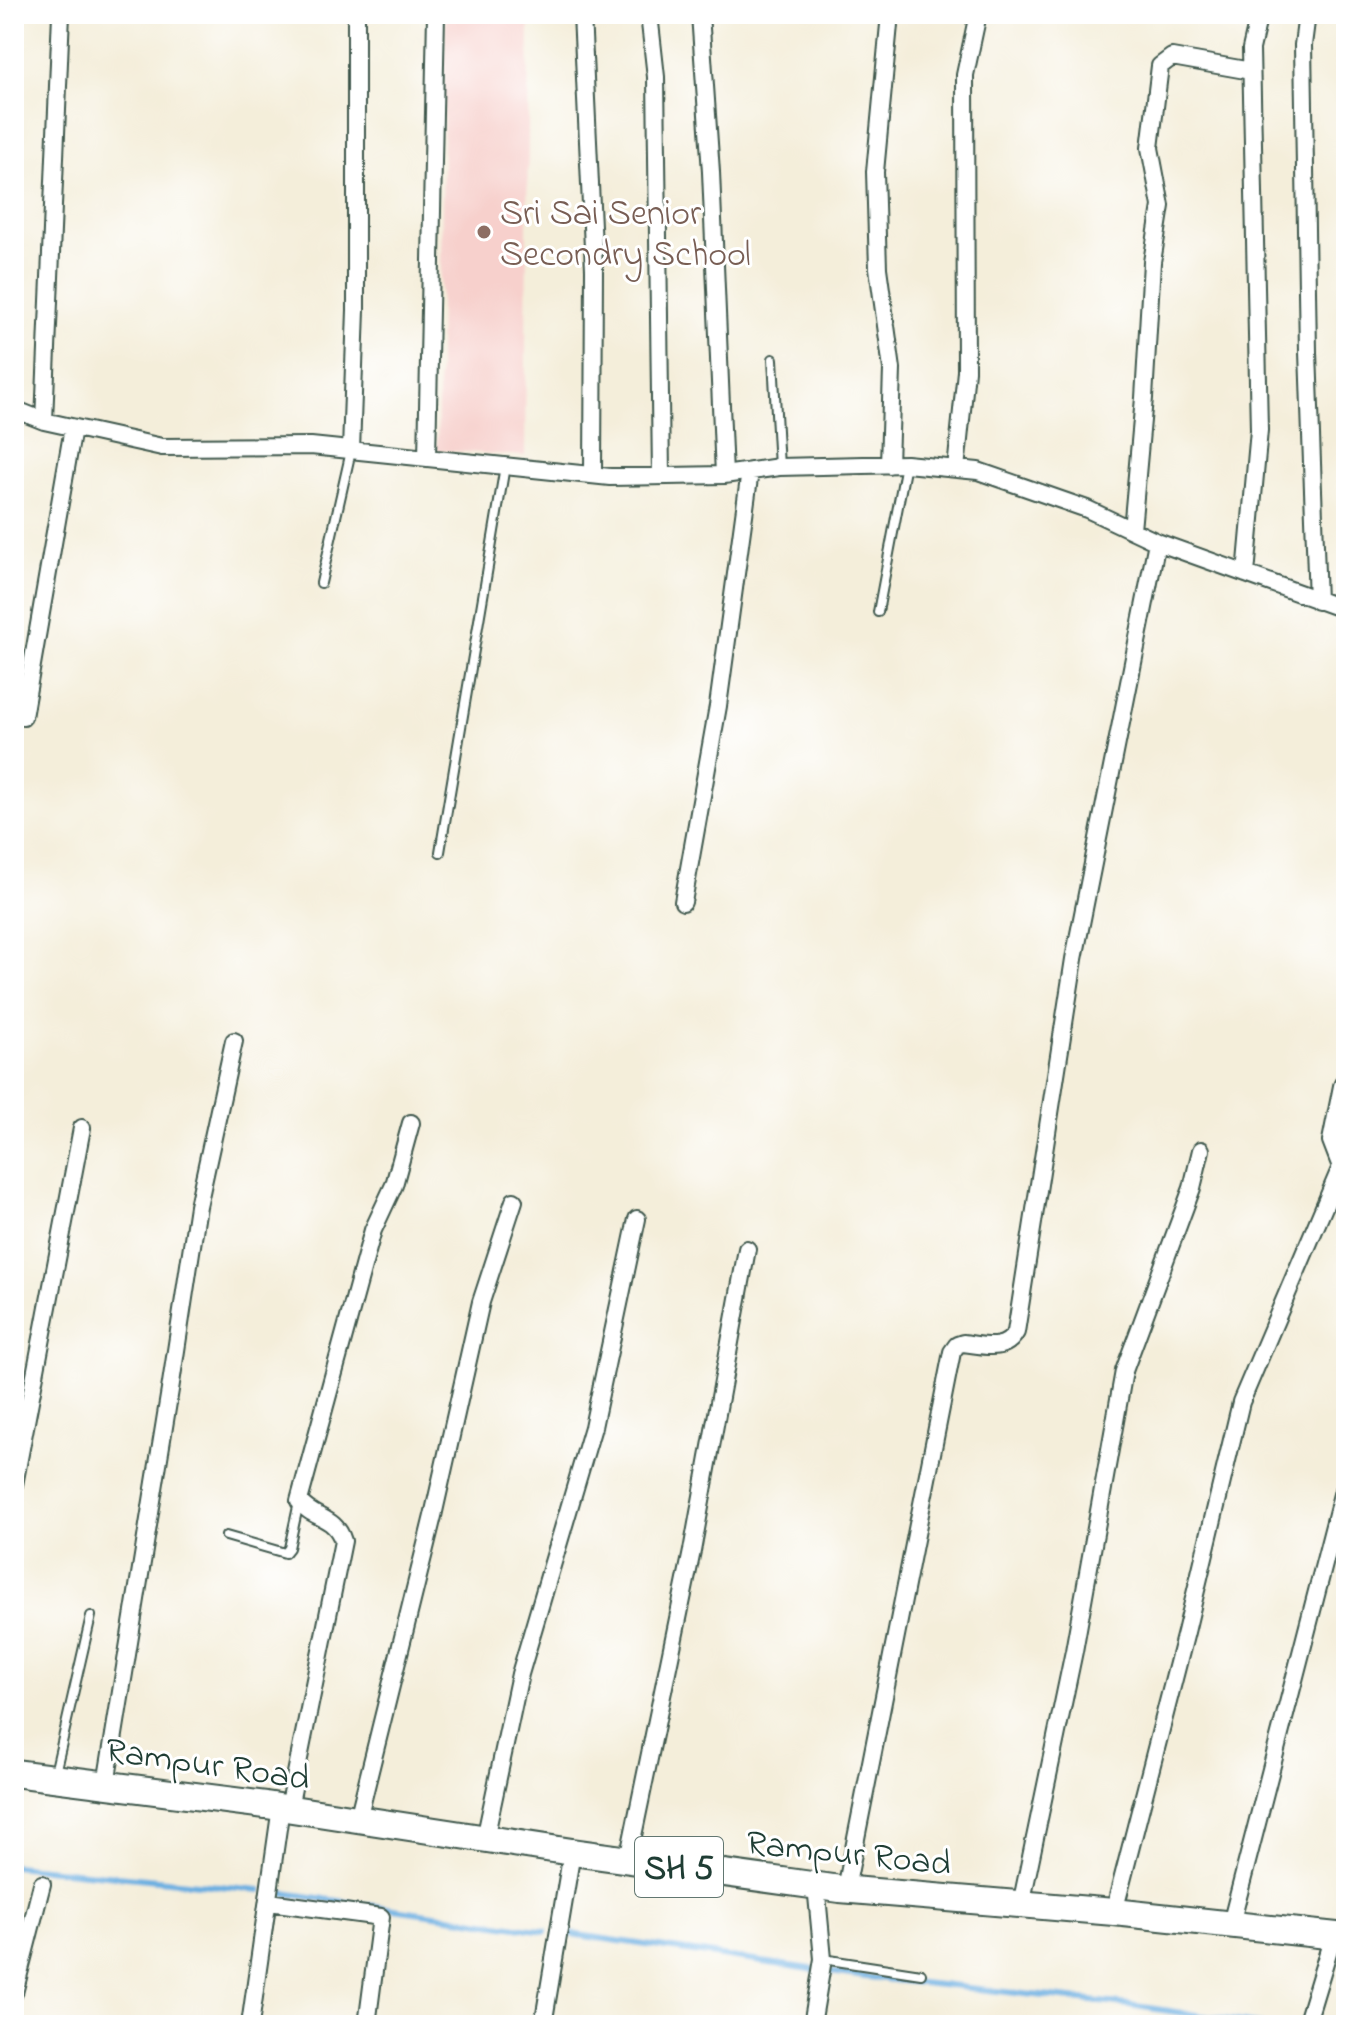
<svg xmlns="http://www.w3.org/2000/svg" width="1360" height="2039" font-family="'Indie Flower',sans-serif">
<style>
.built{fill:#f7d0cc}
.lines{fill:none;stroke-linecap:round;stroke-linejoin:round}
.stream{stroke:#6bafe1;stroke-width:6}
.service-casing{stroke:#3f584d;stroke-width:12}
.minor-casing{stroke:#3f584d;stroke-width:20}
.primary-casing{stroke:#3f584d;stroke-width:30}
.service{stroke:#fff;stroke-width:8}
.minor{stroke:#fff;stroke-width:16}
.primary{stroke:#fff;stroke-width:26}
.education-dot{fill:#8d6e63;stroke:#fff;stroke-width:3}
.labels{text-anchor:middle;stroke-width:6;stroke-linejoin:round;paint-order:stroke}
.shield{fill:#fff;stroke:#627771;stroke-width:2}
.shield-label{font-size:34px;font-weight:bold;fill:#1f3d34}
.education-label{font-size:36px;fill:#785e54;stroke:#fff;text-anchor:start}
.street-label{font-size:36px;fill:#1f3d34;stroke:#fff}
</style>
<rect width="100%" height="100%" fill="#fff"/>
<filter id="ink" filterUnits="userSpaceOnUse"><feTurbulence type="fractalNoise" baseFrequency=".0125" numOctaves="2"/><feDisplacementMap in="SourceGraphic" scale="16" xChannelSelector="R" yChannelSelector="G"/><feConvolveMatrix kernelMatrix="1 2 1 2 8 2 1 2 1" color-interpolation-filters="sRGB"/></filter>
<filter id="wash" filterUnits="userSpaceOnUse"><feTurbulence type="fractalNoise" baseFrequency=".006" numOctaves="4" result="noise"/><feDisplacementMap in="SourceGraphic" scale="32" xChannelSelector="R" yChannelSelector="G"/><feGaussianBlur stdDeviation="1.8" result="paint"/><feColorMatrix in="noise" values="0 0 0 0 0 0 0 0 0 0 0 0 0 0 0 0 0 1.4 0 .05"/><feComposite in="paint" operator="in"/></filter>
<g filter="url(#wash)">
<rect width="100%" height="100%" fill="#f4eeda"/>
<path class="built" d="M 446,14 L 529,14 L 525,456 L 437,450 Z"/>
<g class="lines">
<path class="stream" d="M 14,1866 L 260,1890
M 284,1893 L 545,1931
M 571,1934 L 865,1977 L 1129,2005 L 1262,2025"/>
</g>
</g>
<g filter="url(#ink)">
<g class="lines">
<g class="service-casing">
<path id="service" d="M 773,359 L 779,467
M 321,583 L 351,451
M 878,612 L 906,464
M 440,852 L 505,466
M 226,1536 L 285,1553 L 289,1548 L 299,1502
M 55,1773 L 91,1616
M 823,1959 L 921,1974"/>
</g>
<g class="minor-casing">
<path id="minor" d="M 582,14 L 594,269 L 593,475
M 649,14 L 656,77 L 661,476
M 700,14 L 711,172 L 724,475
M 1307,14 L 1303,45 L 1308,352 L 1317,601
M 14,409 L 44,421 L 162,447 L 311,446 L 610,477 L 724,475 L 779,467 L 906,464 L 978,471 L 1087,509 L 1157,542 L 1346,610
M 44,421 L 61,14
M 351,450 L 356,310 L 356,14
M 427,458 L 436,14
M 889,465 L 892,369 L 878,268 L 875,172 L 890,14
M 956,469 L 966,371 L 965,75 L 978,14
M 1132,530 L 1144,398 L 1152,262 L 1161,206 L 1150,148 L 1160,66 L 1172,57 L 1251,71
M 1246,574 L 1259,430 L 1251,49 L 1259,14
M 23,717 L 73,428
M 683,902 L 718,706 L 750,471
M 14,1485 L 82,1128
M 106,1784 L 170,1390 L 198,1206 L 234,1041
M 289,1808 L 343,1541 C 335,1515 313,1520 299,1501 L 373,1230 L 394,1185 L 411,1123
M 358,1819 L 433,1516 L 481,1302 L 514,1201
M 485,1839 L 520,1674 L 593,1427 L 637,1219
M 628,1860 L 692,1551 L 747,1249
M 846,1889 L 952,1352 L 957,1345 L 963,1343 C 982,1345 1005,1353 1016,1332 L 1074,959 L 1157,542
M 269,1902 L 381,1917 L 367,2025
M 1021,1905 L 1074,1651 L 1124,1371 L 1192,1188 L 1201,1150
M 1114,1912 L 1186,1632 L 1241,1402 L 1341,1167 L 1331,1141 L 1342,1086 L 1346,1078
M 1231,1924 L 1346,1479
M 14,1993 L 42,1884
M 250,2025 L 281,1807
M 543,2025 L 572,1852
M 812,2025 L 823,1959 L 816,1885
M 1306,2025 L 1333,1936"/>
</g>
<g class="primary-casing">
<path id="primary" d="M 14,1773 L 266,1805 L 572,1852 L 840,1889 L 1114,1912 L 1346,1937"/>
</g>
<use href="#service" class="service"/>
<use href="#minor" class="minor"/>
<use href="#primary" class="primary"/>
</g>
</g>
<circle class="education-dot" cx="484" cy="232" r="8"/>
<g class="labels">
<rect class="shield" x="635" y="1837" width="88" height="60" rx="6"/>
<g class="shield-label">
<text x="679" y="1879">SH 5</text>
</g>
<g class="education-label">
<text x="500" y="224">Sri Sai Senior<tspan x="500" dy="41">Secondry School</tspan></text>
</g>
<g class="street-label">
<text transform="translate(208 1762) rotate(8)" y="13">Rampur Road</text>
<text transform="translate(849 1851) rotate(6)" y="13">Rampur Road</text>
</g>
</g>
<rect width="1360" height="2039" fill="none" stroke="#fff" stroke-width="48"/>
</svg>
